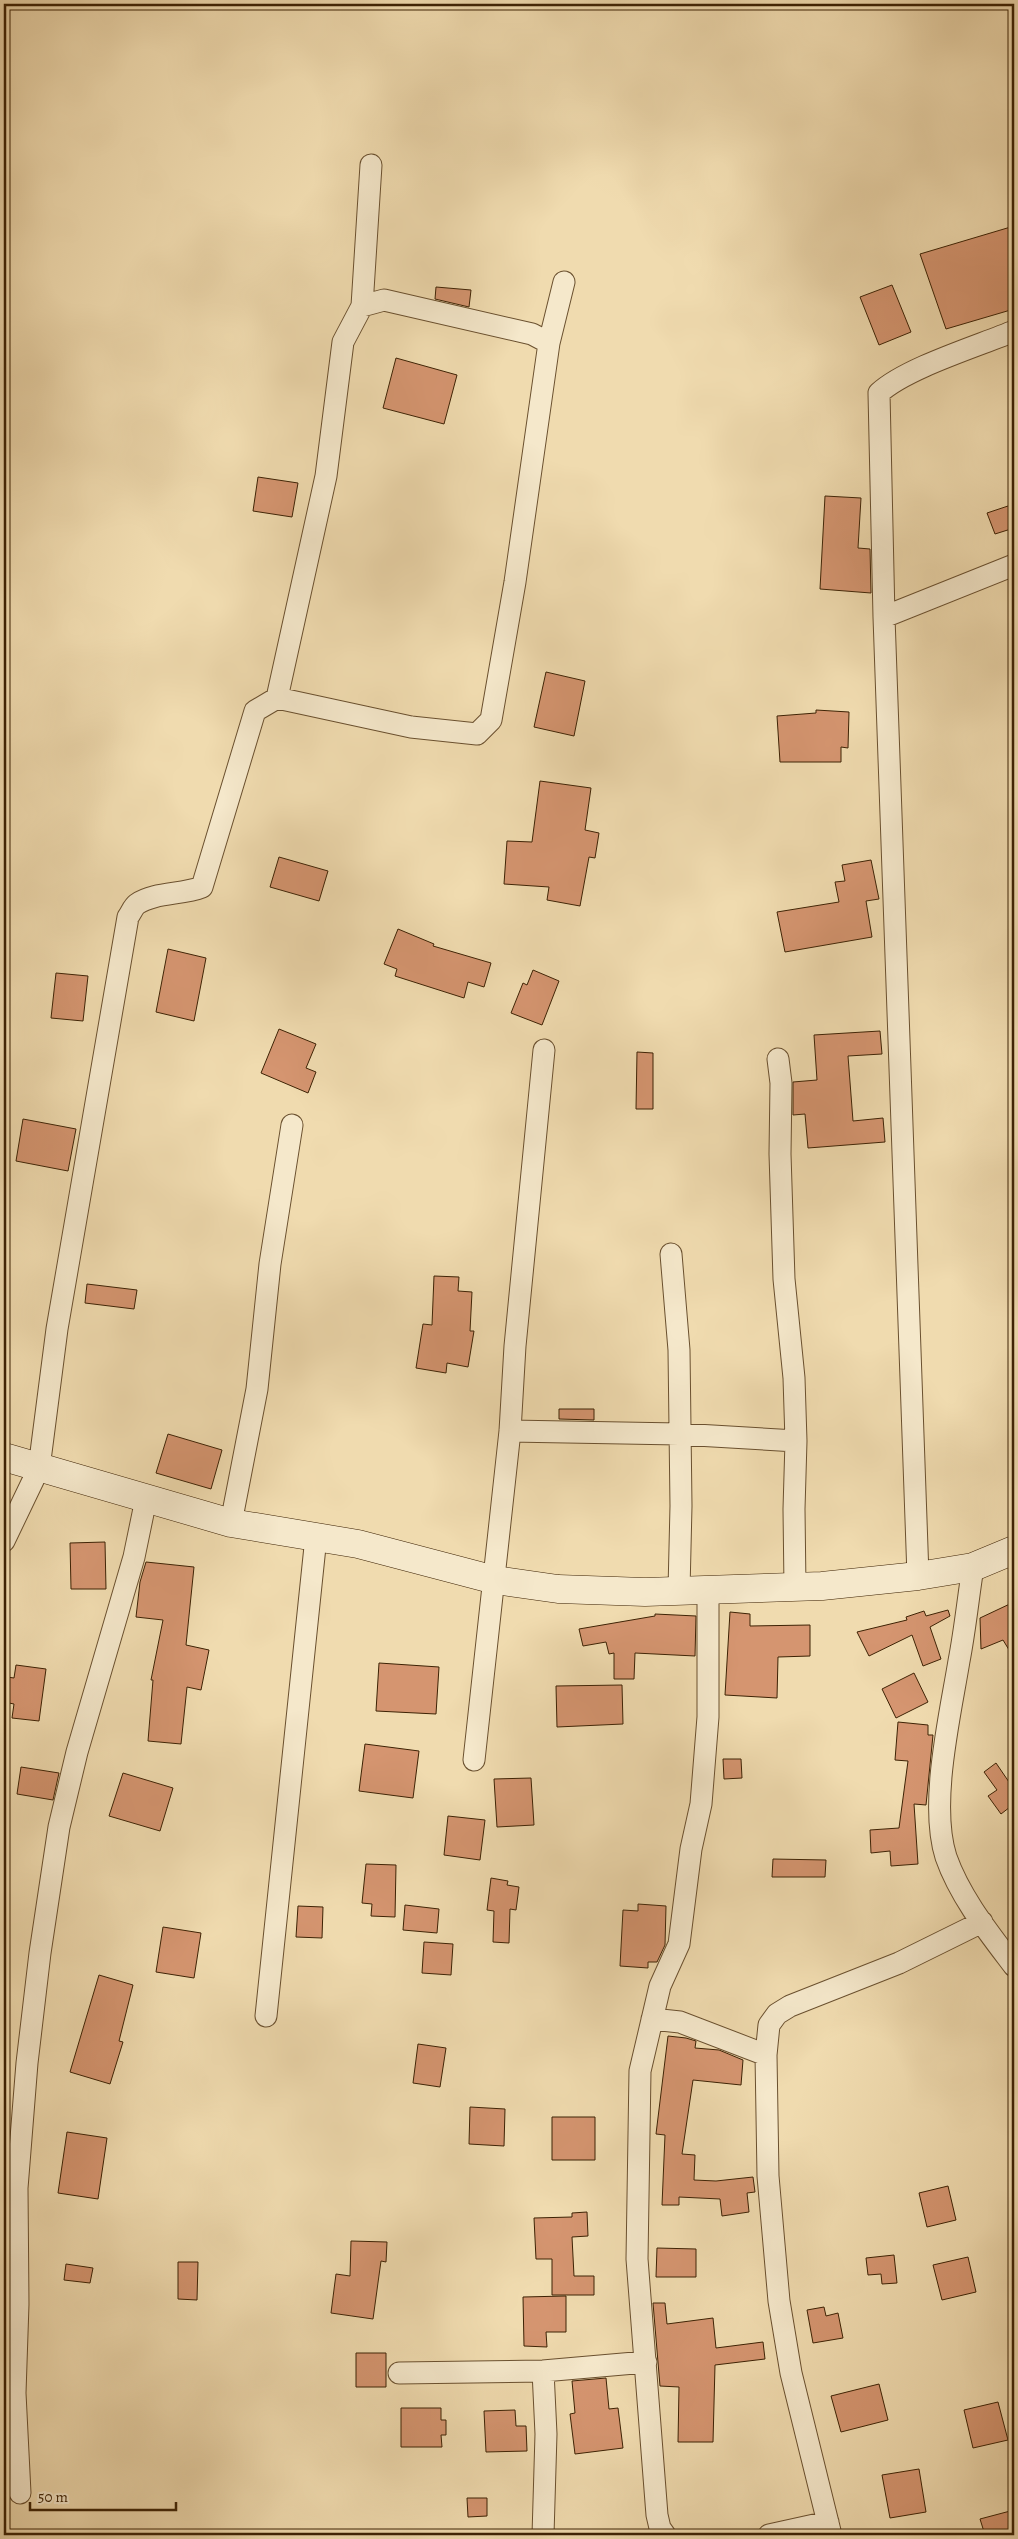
<svg xmlns="http://www.w3.org/2000/svg" width="1018" height="2539" font-family="Alegreya,serif">
<style>
.building{fill:#d59570;stroke:#3d2204}
.lines{fill:none;stroke-linecap:round;stroke-linejoin:round}
.street-casing{stroke:#6a502f;stroke-width:23}
.secondary-casing{stroke:#3d2204;stroke-width:29}
.street{stroke:#f5e8cb;stroke-width:21}
.secondary{stroke:#f5e8cb;stroke-width:28}
</style>
<rect width="100%" height="100%" fill="#f0dbaf"/>
<filter id="stains"><feTurbulence type="fractalNoise" baseFrequency=".004" numOctaves="4"/><feColorMatrix values="0 0 0 0 .2 0 0 0 0 .09 0 0 0 0 .02 0 0 0 .5 -.17"/></filter>
<radialGradient id="worn" r=".72"><stop offset=".6" stop-color="#630" stop-opacity="0"/><stop offset="1" stop-color="#630" stop-opacity=".3"/></radialGradient>
<path class="building" d="M 1014,226 L 1014,309 L 946,329 L 920,254 Z
M 892,285 L 911,332 L 879,345 L 860,297 Z
M 436,287 L 471,290 L 469,307 L 435,299 Z
M 396,358 L 457,375 L 444,424 L 383,408 Z
M 258,477 L 298,483 L 292,517 L 253,511 Z
M 825,496 L 861,498 L 858,548 L 870,549 L 871,593 L 820,589 Z
M 1014,504 L 1014,528 L 995,534 L 987,513 Z
M 546,672 L 585,681 L 574,736 L 534,727 Z
M 816,710 L 849,712 L 848,748 L 841,747 L 841,762 L 780,762 L 777,716 L 816,713 Z
M 540,781 L 591,788 L 585,830 L 599,833 L 595,858 L 589,857 L 580,906 L 547,900 L 549,887 L 504,884 L 507,841 L 532,842 Z
M 279,857 L 328,871 L 319,901 L 270,887 Z
M 871,860 L 879,899 L 866,901 L 872,937 L 785,952 L 777,912 L 839,902 L 835,882 L 845,881 L 842,865 Z
M 398,929 L 434,944 L 433,946 L 491,963 L 484,987 L 468,982 L 464,998 L 395,976 L 397,969 L 384,964 Z
M 168,949 L 206,958 L 194,1021 L 156,1012 Z
M 533,970 L 559,981 L 542,1025 L 511,1013 L 523,983 L 527,985 Z
M 56,973 L 88,976 L 83,1021 L 51,1018 Z
M 279,1029 L 316,1044 L 306,1068 L 316,1072 L 308,1093 L 261,1073 Z
M 880,1031 L 882,1054 L 848,1056 L 853,1121 L 883,1118 L 885,1142 L 808,1148 L 805,1114 L 793,1115 L 793,1082 L 817,1080 L 814,1035 Z
M 637,1052 L 653,1053 L 653,1109 L 636,1109 Z
M 23,1119 L 76,1129 L 68,1171 L 16,1161 Z
M 434,1276 L 459,1277 L 458,1291 L 472,1292 L 470,1331 L 474,1331 L 468,1367 L 447,1363 L 446,1373 L 416,1368 L 423,1324 L 432,1325 Z
M 87,1284 L 137,1290 L 134,1309 L 85,1303 Z
M 559,1409 L 594,1409 L 594,1420 L 559,1419 Z
M 168,1434 L 222,1450 L 211,1489 L 156,1473 Z
M 105,1542 L 106,1589 L 71,1589 L 70,1543 Z
M 146,1562 L 194,1567 L 186,1645 L 209,1650 L 201,1690 L 187,1687 L 181,1744 L 148,1741 L 153,1680 L 151,1680 L 163,1620 L 136,1617 L 140,1582 Z
M 1014,1602 L 1014,1658 L 1003,1640 L 981,1649 L 980,1618 Z
M 948,1610 L 950,1616 L 930,1627 L 941,1659 L 923,1666 L 912,1635 L 869,1656 L 857,1632 L 907,1620 L 906,1617 L 924,1611 L 926,1616 Z
M 730,1612 L 750,1614 L 750,1626 L 810,1625 L 810,1656 L 778,1657 L 777,1698 L 725,1695 Z
M 655,1614 L 696,1616 L 695,1656 L 635,1653 L 634,1679 L 614,1679 L 614,1653 L 609,1654 L 606,1642 L 583,1646 L 579,1629 L 655,1616 Z
M 379,1663 L 439,1667 L 436,1714 L 376,1711 Z
M 16,1665 L 46,1669 L 39,1721 L 12,1718 L 14,1704 L 4,1702 L 7,1677 L 14,1678 Z
M 914,1673 L 928,1702 L 896,1718 L 882,1689 Z
M 622,1685 L 623,1724 L 557,1727 L 556,1686 Z
M 898,1722 L 928,1725 L 928,1735 L 933,1735 L 926,1805 L 914,1804 L 918,1864 L 891,1866 L 890,1851 L 871,1853 L 870,1830 L 899,1828 L 908,1761 L 895,1760 Z
M 365,1744 L 419,1751 L 413,1798 L 359,1791 Z
M 723,1759 L 741,1759 L 742,1778 L 724,1779 Z
M 996,1763 L 1009,1782 L 1014,1778 L 1014,1813 L 1010,1807 L 1001,1814 L 988,1796 L 997,1790 L 984,1772 Z
M 21,1767 L 59,1773 L 53,1800 L 17,1794 Z
M 123,1773 L 173,1788 L 160,1831 L 109,1816 Z
M 531,1778 L 534,1825 L 497,1827 L 494,1779 Z
M 448,1816 L 485,1820 L 480,1860 L 444,1855 Z
M 773,1859 L 826,1860 L 825,1877 L 772,1877 Z
M 366,1864 L 396,1865 L 395,1917 L 371,1916 L 372,1904 L 362,1903 Z
M 491,1878 L 508,1881 L 507,1885 L 519,1887 L 516,1910 L 510,1909 L 509,1943 L 493,1942 L 494,1911 L 487,1910 Z
M 638,1904 L 666,1906 L 665,1945 L 657,1962 L 648,1962 L 648,1968 L 620,1966 L 623,1910 L 638,1911 Z
M 405,1905 L 439,1909 L 437,1933 L 403,1930 Z
M 298,1906 L 323,1907 L 322,1938 L 296,1937 Z
M 163,1927 L 201,1933 L 194,1978 L 156,1972 Z
M 424,1942 L 453,1944 L 451,1975 L 422,1973 Z
M 99,1975 L 133,1985 L 119,2041 L 123,2042 L 110,2084 L 70,2072 Z
M 668,2036 L 686,2038 L 696,2041 L 695,2048 L 719,2050 L 743,2060 L 741,2085 L 693,2080 L 682,2154 L 695,2155 L 694,2180 L 716,2181 L 753,2177 L 755,2192 L 747,2193 L 749,2212 L 722,2216 L 720,2199 L 679,2197 L 679,2205 L 662,2205 L 665,2135 L 656,2134 Z
M 418,2044 L 446,2048 L 440,2087 L 413,2083 Z
M 470,2107 L 505,2109 L 504,2146 L 469,2144 Z
M 552,2117 L 595,2117 L 595,2160 L 552,2160 Z
M 67,2132 L 107,2138 L 98,2199 L 58,2193 Z
M 948,2186 L 956,2220 L 927,2227 L 919,2193 Z
M 587,2212 L 588,2236 L 572,2237 L 574,2276 L 594,2276 L 594,2295 L 552,2295 L 552,2259 L 536,2259 L 534,2218 L 572,2217 L 572,2213 Z
M 351,2241 L 387,2242 L 386,2262 L 381,2261 L 373,2319 L 331,2313 L 336,2274 L 350,2276 Z
M 657,2248 L 696,2249 L 696,2277 L 656,2277 Z
M 894,2255 L 897,2283 L 882,2284 L 881,2274 L 868,2275 L 866,2258 Z
M 968,2257 L 976,2292 L 942,2300 L 933,2265 Z
M 178,2262 L 198,2262 L 197,2300 L 178,2299 Z
M 66,2264 L 93,2268 L 90,2283 L 64,2280 Z
M 566,2296 L 566,2332 L 546,2332 L 547,2347 L 524,2346 L 523,2297 Z
M 653,2303 L 665,2303 L 667,2324 L 713,2318 L 716,2348 L 763,2342 L 765,2359 L 715,2365 L 713,2442 L 678,2442 L 679,2387 L 660,2386 Z
M 824,2307 L 826,2316 L 838,2313 L 843,2338 L 813,2343 L 807,2310 Z
M 356,2353 L 386,2353 L 386,2387 L 356,2387 Z
M 606,2378 L 609,2409 L 618,2408 L 623,2448 L 575,2454 L 570,2414 L 575,2413 L 572,2381 Z
M 879,2384 L 888,2420 L 841,2432 L 831,2396 Z
M 998,2402 L 1008,2440 L 973,2448 L 964,2410 Z
M 401,2408 L 441,2408 L 441,2420 L 446,2420 L 446,2435 L 441,2435 L 442,2447 L 401,2447 Z
M 515,2410 L 516,2426 L 526,2426 L 527,2451 L 486,2452 L 484,2411 Z
M 919,2469 L 926,2512 L 890,2518 L 882,2475 Z
M 467,2498 L 487,2498 L 487,2516 L 468,2517 Z
M 1014,2510 L 1014,2535 L 985,2535 L 980,2519 Z"/>
<g class="lines">
<g class="street-casing">
<path id="street" d="M 362,306 L 371,165
M 549,343 L 564,282
M 884,617 L 1014,565
M 778,1059 L 781,1083 L 780,1154 L 784,1279 L 794,1378 L 796,1441 L 794,1509 L 795,1587
M 671,1254 L 679,1350 L 681,1506 L 679,1590
M 510,1431 L 679,1434 L 796,1441
M 231,1523 L 257,1389 L 270,1264 L 292,1125
M 4,1541 L 39,1468 L 57,1329 L 128,917 C 131,913 133,907 137,904 C 155,892 182,895 202,887 L 255,711 L 277,698 L 411,727 L 477,734 L 491,720 L 515,582 L 549,343 L 532,334 L 384,300 L 362,306 L 343,342 L 326,476 L 277,698
M 973,1567 C 968,1599 965,1630 959,1661 C 950,1716 929,1804 946,1857 C 960,1897 989,1933 1014,1966
M 918,1576 L 884,617 L 879,393 C 906,368 978,346 1014,331
M 474,1760 L 510,1431 L 515,1346 L 544,1050
M 266,2016 L 316,1537
M 652,2019 L 680,2022 L 766,2055
M 399,2373 L 543,2371 L 646,2362
M 20,2493 L 15,2393 L 18,2304 L 17,2188 L 27,2063 L 40,1953 L 59,1827 L 77,1752 L 134,1557 L 146,1499
M 543,2535 L 546,2434 L 543,2371
M 665,2535 L 660,2528 L 657,2515 L 637,2259 L 640,2071 L 660,1986 L 679,1944 L 691,1849 L 701,1804 L 708,1717 L 708,1589
M 769,2535 L 828,2522
M 831,2535 L 791,2373 L 779,2301 L 768,2176 L 766,2055 L 769,2025 L 777,2014 L 790,2006 L 899,1963 L 982,1922"/>
</g>
<g class="secondary-casing">
<path id="secondary" d="M 4,1457 L 231,1523 L 358,1544 L 495,1580 L 558,1589 L 645,1592 L 822,1586 L 918,1576 L 973,1567 L 1014,1550"/>
</g>
<use href="#street" class="street"/>
<use href="#secondary" class="secondary"/>
</g>
<rect width="1018" height="2539" fill="none" stroke="#f0dbaf" stroke-width="20"/>
<rect x="5" y="5" width="1008" height="2529" fill="none" stroke="#3d2204" stroke-width="2.5"/>
<rect x="10" y="10" width="998" height="2519" fill="none" stroke="#3d2204"/>
<path d="M30 2502v8h146v-8" fill="none" stroke="#3d2204" stroke-width="2.5"/>
<text x="38" y="2502" font-size="15" fill="#3d2204" stroke="#f5e8cb" stroke-width="4" paint-order="stroke">50 m</text>
<rect width="100%" height="100%" filter="url(#stains)"/>
<rect width="100%" height="100%" fill="url(#worn)"/>
</svg>
